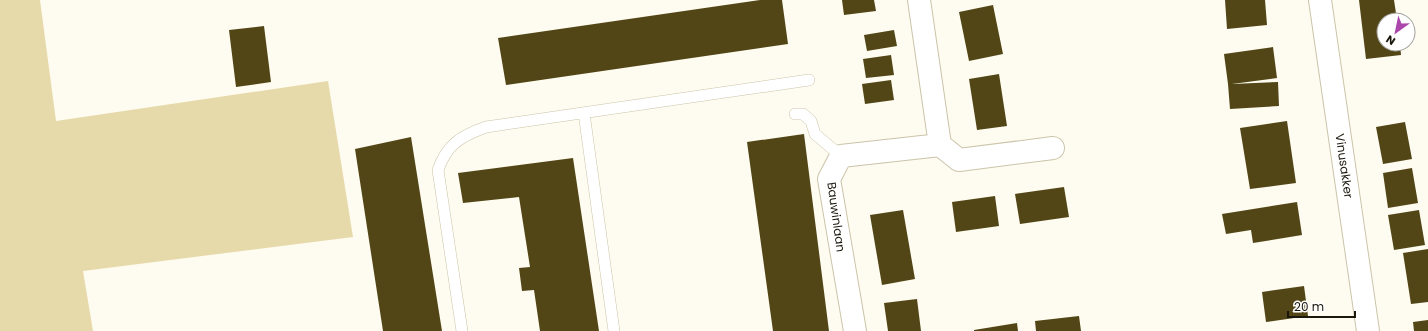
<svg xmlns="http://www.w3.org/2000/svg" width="1428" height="331" font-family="Poppins,sans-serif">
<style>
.green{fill:#e7daaa}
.building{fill:#524616}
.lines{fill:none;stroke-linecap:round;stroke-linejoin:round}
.lane-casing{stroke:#cbc4a9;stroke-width:12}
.street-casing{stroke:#cbc4a9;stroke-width:24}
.lane{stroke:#fff;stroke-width:11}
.street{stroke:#fff;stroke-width:22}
.labels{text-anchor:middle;stroke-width:4;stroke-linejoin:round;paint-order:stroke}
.street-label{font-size:12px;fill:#1a170d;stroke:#fff}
</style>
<rect width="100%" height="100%" fill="#fefbf0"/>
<path class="green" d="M 0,0 L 40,0 L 56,121 L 328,81 L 353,237 L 83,271 L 93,331 L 0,331 Z"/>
<path class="building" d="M 760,0 L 782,0 L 788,44 L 506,85 L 498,38 Z
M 842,0 L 874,0 L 876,11 L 844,15 Z
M 1225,0 L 1265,0 L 1267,25 L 1227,29 Z
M 1359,0 L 1394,0 L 1397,20 L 1384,20 L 1384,44 L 1400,44 L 1401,55 L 1366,59 Z
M 993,5 L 1003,54 L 969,61 L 959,12 Z
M 264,26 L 271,82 L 236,87 L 229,30 Z
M 894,30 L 897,46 L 867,51 L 864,35 Z
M 1273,47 L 1277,78 L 1232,84 L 1278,82 L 1279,106 L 1230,109 L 1228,84 L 1224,54 Z
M 891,55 L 894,75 L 866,78 L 863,59 Z
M 999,74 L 1007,126 L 977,130 L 969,79 Z
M 891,80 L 894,100 L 865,104 L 862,84 Z
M 1287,121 L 1296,183 L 1250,189 L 1240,128 Z
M 1405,122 L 1412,159 L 1383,164 L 1376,127 Z
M 804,134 L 829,331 L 773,331 L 747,142 Z
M 411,137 L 442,331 L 383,331 L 355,149 Z
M 573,158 L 599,331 L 540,331 L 534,290 L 522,291 L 519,268 L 530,267 L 519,197 L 463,203 L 458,173 Z
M 1412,168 L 1418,203 L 1388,208 L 1383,173 Z
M 1064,187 L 1069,217 L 1020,224 L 1015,194 Z
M 995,196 L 999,226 L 956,232 L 952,202 Z
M 1297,202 L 1302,235 L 1253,243 L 1251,230 L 1226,234 L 1222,214 Z
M 903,210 L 915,279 L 882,285 L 870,215 Z
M 1419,210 L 1425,245 L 1394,250 L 1388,215 Z
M 1428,249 L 1428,302 L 1411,304 L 1403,253 Z
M 1304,286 L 1308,316 L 1266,322 L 1262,292 Z
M 917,299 L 921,331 L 888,331 L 884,303 Z
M 1079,316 L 1081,331 L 1036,331 L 1035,321 Z
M 1428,320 L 1428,331 L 1414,331 L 1413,322 Z
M 1017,323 L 1018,331 L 974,331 L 974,330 Z"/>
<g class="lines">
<g class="lane-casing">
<path id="lane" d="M 584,113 L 614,331
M 795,114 L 803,114 L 811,121 L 815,134 L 841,156
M 462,331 L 438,170 C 447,144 461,136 486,127 L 809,80"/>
</g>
<g class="street-casing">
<path id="street" d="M 1320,0 L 1368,331
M 940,145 L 959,160 L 1053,148
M 855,331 L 829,179 L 841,156 L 940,145 L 919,0"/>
</g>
<use href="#lane" class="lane"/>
<use href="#street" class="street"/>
</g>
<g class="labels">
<g class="street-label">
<text transform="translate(1344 166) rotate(82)" y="4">Vinusakker</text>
<text transform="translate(836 217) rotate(82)" y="4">Bauwinlaan</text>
</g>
</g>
<g transform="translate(1396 32) rotate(213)"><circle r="19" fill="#ffffff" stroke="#a3a29e"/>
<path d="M0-3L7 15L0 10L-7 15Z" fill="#ab47ac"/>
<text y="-6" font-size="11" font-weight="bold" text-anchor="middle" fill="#1a170d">N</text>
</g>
<path d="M1288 311v6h67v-6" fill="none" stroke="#1a170d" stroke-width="2"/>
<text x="1294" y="311" font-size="12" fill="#1a170d" stroke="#ffffff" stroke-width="3" paint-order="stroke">20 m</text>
</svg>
